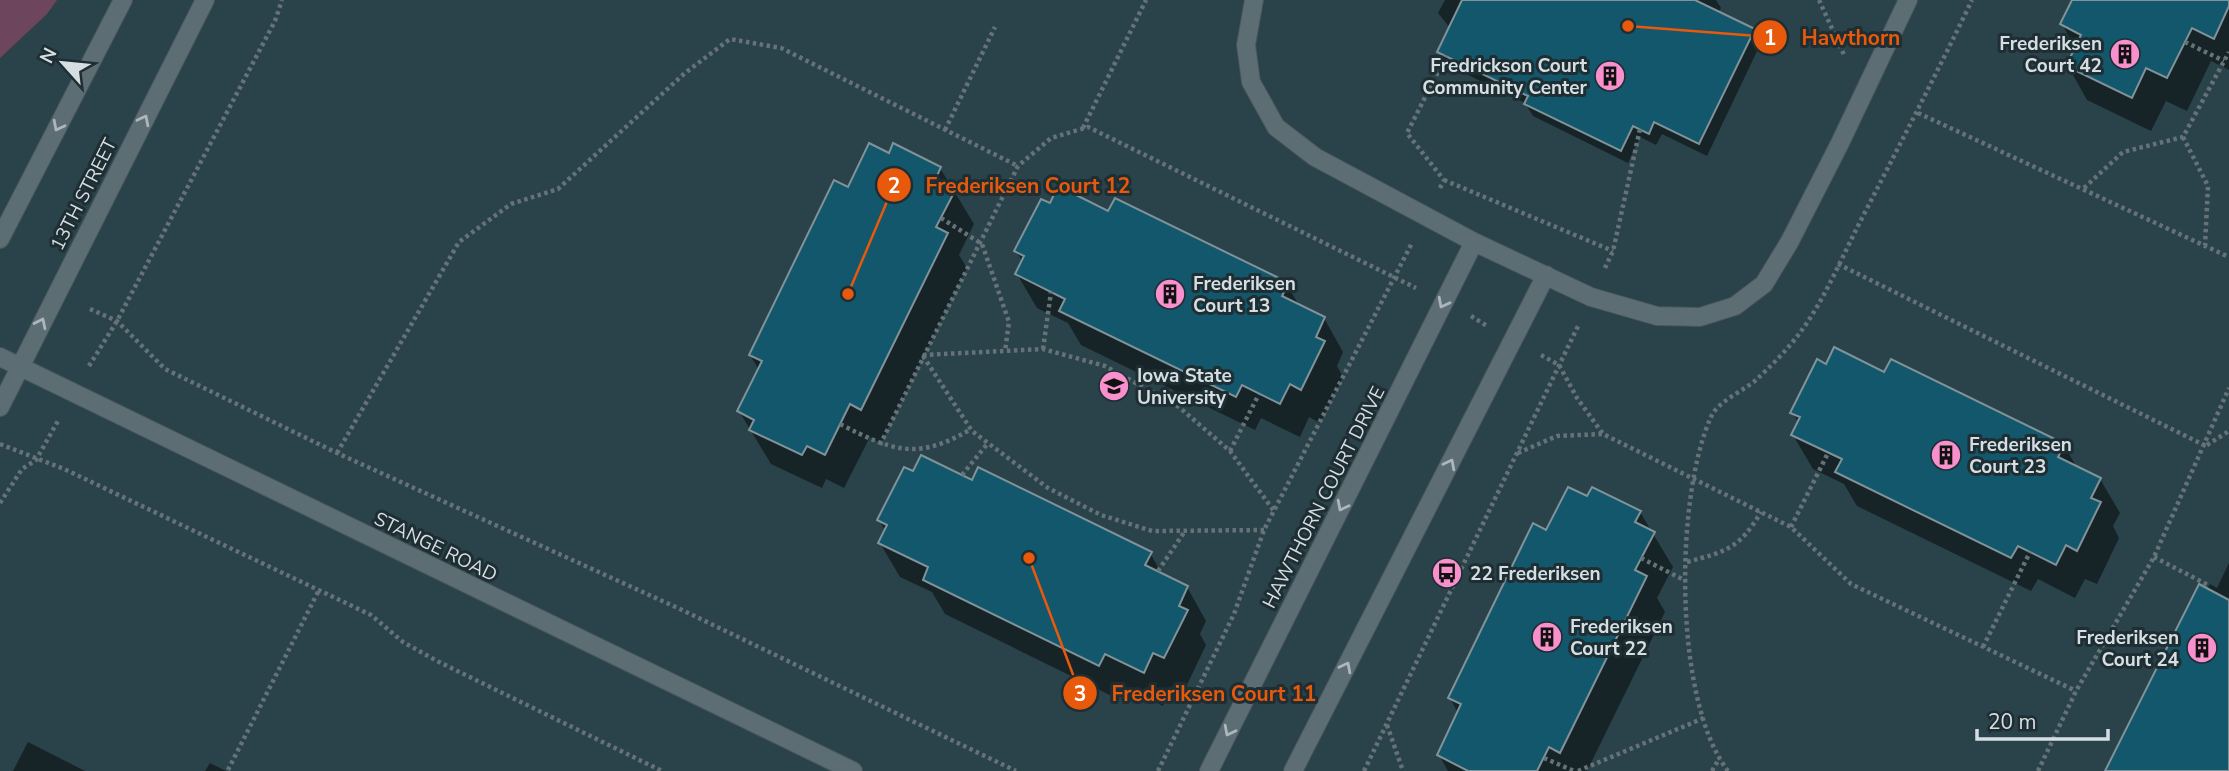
<svg xmlns="http://www.w3.org/2000/svg" width="2229" height="771" font-family="'Nunito Sans',sans-serif">
<style>
.built{fill:#2a424a}
.green{fill:#6d455c}
.shadow{fill:#0007}
.building{fill:#12576b;stroke:#819399;stroke-width:2}
.lines{fill:none;stroke-linecap:round;stroke-linejoin:round}
.street-casing{stroke:#475559;stroke-width:20}
.secondary-casing{stroke:#475559;stroke-width:20}
.path{stroke:#657378;stroke-width:4.5;stroke-dasharray:3.5 3.5;stroke-linecap:butt}
.street{stroke:#5c6d73;stroke-width:18}
.secondary{stroke:#5c6d73;stroke-width:18}
.oneway{stroke:#abb7bc}
.labels{text-anchor:middle;stroke-width:6;stroke-linejoin:round;paint-order:stroke}
.poi-label{font-size:19px;font-weight:bold;fill:#d5dfe3;stroke:#1e2e33;text-anchor:start}
.street-label{font-size:19px;fill:#d5dfe3;stroke:#1e2e33}
.leader{fill:none;stroke:#e8590c;stroke-width:2.5}
.callout-dot{fill:#e8590c;stroke:#1e2e33;stroke-width:2.5}
.mark-label{font-size:21px;text-anchor:middle;font-weight:bold;fill:#fff}
.callout-label{font-size:21px;text-anchor:middle;font-weight:bold;fill:#e8590c;stroke:#1e2e33;stroke-width:6;stroke-linejoin:round;paint-order:stroke}
</style>
<rect width="100%" height="100%" fill="#28383d"/>
<path class="built" d="M 0,0 L 2229,0 L 2229,771 L 0,771 Z"/>
<path class="green" d="M 0,0 L 57,0 L 47,14 L 0,58 Z"/>
<path class="shadow" d="M 1445,0 L 1716,0 L 1721,8 L 1718,13 L 1754,31 L 1761,43 L 1707,156 L 1662,134 L 1656,145 L 1640,137 L 1628,163 L 1533,116 L 1525,103 L 1446,64 L 1439,52 L 1450,28 L 1438,13 Z
M 2073,0 L 2229,0 L 2229,70 L 2211,61 L 2187,111 L 2166,101 L 2151,131 L 2087,100 L 2068,66 L 2076,49 L 2062,24 Z
M 889,155 L 940,168 L 974,224 L 959,255 L 967,268 L 881,443 L 870,437 L 844,488 L 826,479 L 822,488 L 771,464 L 739,411 L 759,370 L 750,355 L 848,189 Z
M 1051,205 L 1109,213 L 1287,285 L 1300,307 L 1324,318 L 1343,352 L 1337,366 L 1343,377 L 1320,423 L 1309,417 L 1300,437 L 1261,418 L 1255,430 L 1081,345 L 1068,323 L 1037,308 L 1017,274 L 1023,262 L 1016,251 Z
M 1827,366 L 1885,374 L 2064,445 L 2077,468 L 2100,479 L 2120,513 L 2113,526 L 2119,538 L 2097,584 L 2085,579 L 2075,598 L 2038,579 L 2031,591 L 1857,506 L 1844,484 L 1813,469 L 1793,435 L 1799,423 L 1792,412 Z
M 914,474 L 973,482 L 1150,553 L 1163,576 L 1187,587 L 1206,621 L 1200,634 L 1206,645 L 1184,691 L 1172,686 L 1163,706 L 1124,687 L 1118,699 L 945,614 L 932,592 L 900,577 L 880,543 L 886,532 L 879,520 Z
M 1588,498 L 1640,512 L 1673,567 L 1657,598 L 1665,612 L 1587,771 L 1448,771 L 1439,755 L 1458,713 L 1450,698 L 1547,532 Z
M 2229,563 L 2229,771 L 2107,771 L 2210,584 L 2217,588 Z
M 28,742 L 85,771 L 13,771 Z
M 210,763 L 226,771 L 205,771 Z"/>
<path class="building" d="M 1462,0 L 1695,0 L 1755,29 L 1699,144 L 1654,122 L 1649,134 L 1633,126 L 1621,151 L 1524,104 L 1528,96 L 1437,52 Z
M 2072,0 L 2229,0 L 2229,6 L 2214,39 L 2192,28 L 2167,78 L 2146,68 L 2132,98 L 2066,66 L 2081,35 L 2060,24 Z
M 869,143 L 889,153 L 893,143 L 941,167 L 936,178 L 956,189 L 936,227 L 948,233 L 861,410 L 850,404 L 825,455 L 807,446 L 802,455 L 749,430 L 754,420 L 737,411 L 762,361 L 749,355 L 834,180 L 848,187 Z
M 1058,186 L 1108,211 L 1115,198 L 1289,283 L 1282,296 L 1325,317 L 1316,337 L 1325,341 L 1301,390 L 1290,384 L 1280,404 L 1242,385 L 1236,397 L 1059,311 L 1065,299 L 1015,274 L 1024,256 L 1014,251 L 1041,199 L 1050,203 Z
M 1834,347 L 1884,372 L 1891,359 L 2065,444 L 2058,457 L 2101,478 L 2091,498 L 2101,502 L 2077,551 L 2066,545 L 2056,565 L 2018,546 L 2011,558 L 1835,472 L 1842,459 L 1791,435 L 1800,417 L 1790,413 L 1817,359 L 1826,364 Z
M 921,455 L 972,480 L 978,467 L 1152,552 L 1145,565 L 1188,586 L 1179,606 L 1188,610 L 1164,658 L 1153,653 L 1144,673 L 1105,654 L 1099,666 L 923,580 L 928,567 L 878,543 L 887,525 L 877,520 L 904,467 L 913,471 Z
M 1568,487 L 1587,496 L 1592,487 L 1641,511 L 1635,522 L 1655,532 L 1635,570 L 1647,576 L 1560,753 L 1549,747 L 1537,771 L 1468,771 L 1437,755 L 1461,704 L 1448,698 L 1533,523 L 1546,530 Z
M 2199,584 L 2229,600 L 2229,771 L 2105,771 Z"/>
<g class="lines">
<g class="street-casing">
<path id="street" d="M 1254,0 L 1246,45 L 1251,82 L 1276,127 L 1315,157 L 1474,242 L 1591,297 L 1657,316 L 1700,317 L 1735,306 L 1764,284 L 1790,241 L 1840,143 L 1908,0
M 1209,771 L 1474,242
M 1293,771 L 1546,275"/>
</g>
<g class="secondary-casing">
<path id="secondary" d="M 0,239 L 123,0
M 0,357 L 853,771
M 0,407 L 205,0"/>
</g>
<path class="path" d="M 1819,0 L 1845,57
M 2185,42 L 2224,61
M 1918,113 L 2229,257
M 1083,128 L 1146,0
M 945,130 L 995,27
M 2183,137 L 2208,186 L 2205,245
M 1444,180 L 1613,251
M 1440,188 L 1444,180 L 1407,133 L 1446,56
M 2084,188 L 2123,152 L 2183,137 L 2229,52
M 941,218 L 982,244 L 1009,322 L 1005,351
M 1838,264 L 2206,446
M 1605,268 L 1613,251 L 1640,129
M 90,309 L 117,321 L 165,369 L 337,453 L 680,609 L 1016,771
M 1471,316 L 1487,326
M 1043,349 L 1051,292
M 923,355 L 1043,349 L 1105,366 L 1179,407 L 1230,451 L 1274,511
M 1541,355 L 1559,365 L 1577,398 L 1603,434 L 1791,527 L 1851,584 L 2076,691
M 923,356 L 972,431 L 1048,488 L 1101,515 L 1152,531 L 1264,530
M 89,366 L 117,321 L 275,21 L 282,0
M 840,424 C 893,451 917,461 971,429
M 0,444 L 64,469 L 371,615 L 403,642 L 437,661 L 662,771
M 880,445 L 1018,166 L 1051,138 L 1088,127 L 1416,288
M 2207,445 L 2229,431
M 1230,451 L 1259,394
M 337,453 L 459,242 L 511,204 L 558,189 L 685,73 L 730,39 L 781,48 L 1018,166
M 1518,453 L 1557,436 L 1603,434
M 962,475 L 988,443
M 0,503 L 22,469 L 36,460 L 59,419
M 1791,527 L 1828,453
M 2154,557 L 2208,585
M 1641,558 L 1686,581
M 1687,562 C 1727,551 1739,549 1761,512
M 1158,571 L 1185,531
M 1983,647 L 2030,552
M 1387,725 L 1403,771
M 1544,758 L 1574,771
M 228,770 L 319,590
M 1158,771 L 1234,614 L 1264,530 L 1412,243
M 1364,771 L 1579,324
M 1578,771 L 1704,718
M 1712,771 L 1719,759
M 1728,771 C 1673,700 1675,496 1711,417 C 1717,402 1743,391 1756,380 C 1770,367 1787,350 1799,334 C 1824,301 1841,259 1860,222 C 1898,148 1936,75 1972,0
M 2038,771 L 2076,691 L 2154,557 L 2229,388"/>
<use href="#street" class="street"/>
<use href="#secondary" class="secondary"/>
</g>
<defs><path id="oneway-chevron" d="M-2-3.5L2.5 0L-2 3.5" fill="none" stroke-width="1.6" stroke-linecap="round" stroke-linejoin="round" transform="scale(1.75)"/></defs>
<g class="oneway">
<use href="#oneway-chevron" transform="translate(144 120) rotate(-63)"/>
<use href="#oneway-chevron" transform="translate(58 126) rotate(117)"/>
<use href="#oneway-chevron" transform="translate(1443 303) rotate(117)"/>
<use href="#oneway-chevron" transform="translate(41 323) rotate(-64)"/>
<use href="#oneway-chevron" transform="translate(1450 464) rotate(-63)"/>
<use href="#oneway-chevron" transform="translate(1342 506) rotate(117)"/>
<use href="#oneway-chevron" transform="translate(1346 667) rotate(-63)"/>
<use href="#oneway-chevron" transform="translate(1229 731) rotate(117)"/>
</g>
<defs>
<g id="building-disc" transform="scale(1.575)"><circle r="9.5" fill="#f790cd" stroke="#1e2e33"/><path d="M-4-6H4V6H1V3H-1V6H-4ZM-2.5-4.3h1.7v1.8h-1.7ZM.8-4.3h1.7v1.8H.8ZM-2.5-1h1.7V.8h-1.7ZM.8-1h1.7V.8H.8Z" fill="#111"/></g>
<g id="university-disc" transform="scale(1.575)"><circle r="9.5" fill="#f790cd" stroke="#1e2e33"/><path d="M0-5L7-2L0 1L-7-2ZM-4 1L0 2.5L4 1V4Q0 6-4 4Z" fill="#111"/></g>
<g id="bus-disc" transform="scale(1.575)"><circle r="9.5" fill="#f790cd" stroke="#1e2e33"/><path d="M-5-6H5V4H4V6H2V4H-2V6H-4V4H-5ZM-3.5-4V0h7V-4ZM-3.5 1.2v1.5H-2V1.2ZM2 1.2v1.5H3.5V1.2Z" fill="#111"/></g>
</defs>
<g fill-rule="evenodd">
<use href="#building-disc" x="2125" y="54"/>
<use href="#building-disc" x="1610" y="76"/>
<use href="#building-disc" x="1170" y="294"/>
<use href="#university-disc" x="1114" y="386"/>
<use href="#building-disc" x="1946" y="455"/>
<use href="#bus-disc" x="1447" y="573"/>
<use href="#building-disc" x="1547" y="637"/>
<use href="#building-disc" x="2202" y="648"/>
</g>
<g class="labels">
<g class="poi-label">
<text x="2102" y="50" text-anchor="end">Frederiksen<tspan x="2102" dy="22">Court 42</tspan></text>
<text x="1587" y="72" text-anchor="end">Fredrickson Court<tspan x="1587" dy="22">Community Center</tspan></text>
<text x="1193" y="290">Frederiksen<tspan x="1193" dy="22">Court 13</tspan></text>
<text x="1137" y="382">Iowa State<tspan x="1137" dy="22">University</tspan></text>
<text x="1969" y="451">Frederiksen<tspan x="1969" dy="22">Court 23</tspan></text>
<text x="1470" y="580">22 Frederiksen</text>
<text x="1570" y="633">Frederiksen<tspan x="1570" dy="22">Court 22</tspan></text>
<text x="2179" y="644" text-anchor="end">Frederiksen<tspan x="2179" dy="22">Court 24</tspan></text>
</g>
<g class="street-label">
<text transform="translate(83 194) rotate(-63)" y="7">13TH STREET</text>
<text transform="translate(1323 497) rotate(-63)" y="7">HAWTHORN COURT DRIVE</text>
<text transform="translate(436 546) rotate(26)" y="7">STANGE ROAD</text>
</g>
</g>
<path class="leader" d="M1628 26L1770 37M848 294L894 185M1029 558L1080 693"/>
<g class="callout-dot">
<circle cx="1628" cy="26" r="7"/>
<circle cx="848" cy="294" r="7"/>
<circle cx="1029" cy="558" r="7"/>
<circle cx="1770" cy="37" r="18"/>
<circle cx="894" cy="185" r="18"/>
<circle cx="1080" cy="693" r="18"/>
</g>
<g class="mark-label">
<text x="1770" y="45">1</text>
<text x="894" y="193">2</text>
<text x="1080" y="701">3</text>
</g>
<g class="callout-label">
<text x="1851" y="45">Hawthorn</text>
<text x="1028" y="193">Frederiksen Court 12</text>
<text x="1214" y="701">Frederiksen Court 11</text>
</g>
<g transform="translate(63 63) rotate(297)" stroke="#1e2e33" stroke-width="5" paint-order="stroke">
<path d="M0-5L12 26L0 18L-12 26Z" fill="#d5dfe3"/>
<text y="-10" font-size="19" font-weight="bold" text-anchor="middle" fill="#d5dfe3">N</text>
</g>
<path d="M1977 729v10h131v-10" fill="none" stroke="#d5dfe3" stroke-width="3.5"/>
<text x="1988" y="729" font-size="21" fill="#d5dfe3" stroke="#1e2e33" stroke-width="5" paint-order="stroke">20 m</text>
</svg>
